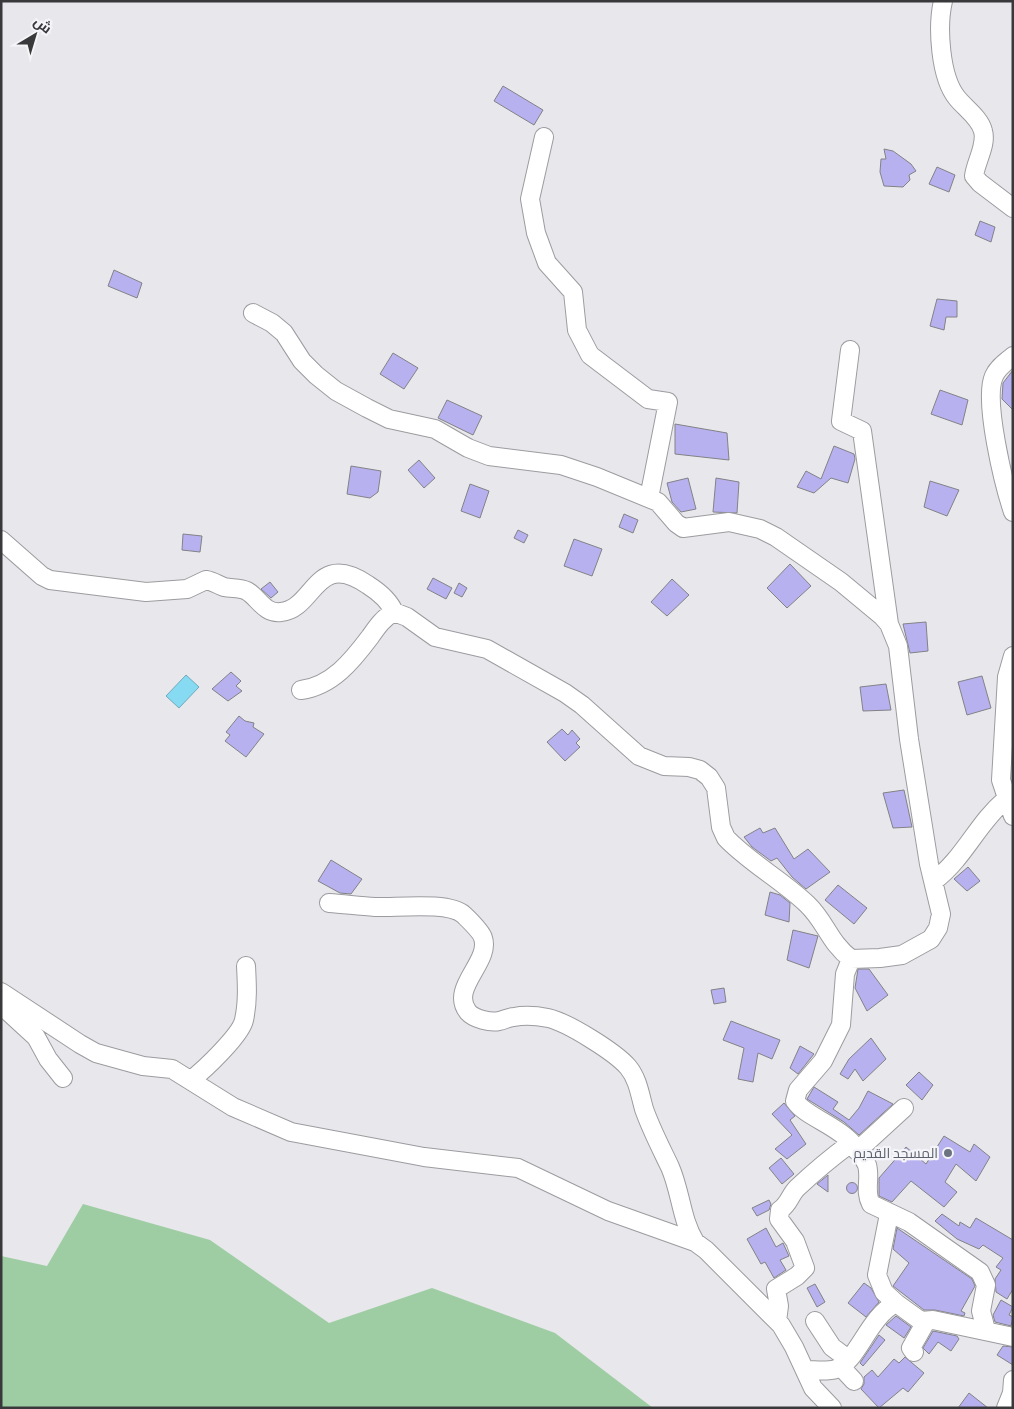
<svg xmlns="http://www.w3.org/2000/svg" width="1014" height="1409" font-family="'Source Sans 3',Cairo,sans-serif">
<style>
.green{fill:#9fcda3}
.water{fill:#86dbf3;stroke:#6faabc}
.building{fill:#b7b1f0;stroke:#828286}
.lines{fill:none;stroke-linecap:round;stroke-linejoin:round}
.minor-casing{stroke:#9c9ca0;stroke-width:20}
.minor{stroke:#fff;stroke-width:18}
.worship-dot{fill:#6b7280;stroke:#f5f5f9;stroke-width:2}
.labels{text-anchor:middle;stroke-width:4.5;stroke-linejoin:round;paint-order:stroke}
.worship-label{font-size:14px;fill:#5b616d;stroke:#f5f5f9;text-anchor:end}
</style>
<rect width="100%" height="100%" fill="#e7e7ec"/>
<path class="green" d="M 83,1204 L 210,1240 L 329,1323 L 432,1288 L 555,1333 L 653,1408 L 1,1408 L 1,1256 L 47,1266 Z"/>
<path class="water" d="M 186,675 L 199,687 L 179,708 L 166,696 Z"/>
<path class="building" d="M 503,86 L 543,110 L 534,125 L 494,101 Z
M 884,149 L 893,151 L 911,164 L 916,171 L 909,175 L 910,180 L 903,187 L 884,186 L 880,172 L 881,159 L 886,159 Z
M 937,167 L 955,175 L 949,192 L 929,184 Z
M 980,221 L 995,227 L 991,242 L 975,235 Z
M 114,270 L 142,283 L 137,298 L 108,286 Z
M 937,299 L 957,301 L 957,317 L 946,317 L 944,330 L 930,326 Z
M 393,353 L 418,368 L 404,389 L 380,374 Z
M 1013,370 L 1013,410 L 1002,399 L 1003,383 Z
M 940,390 L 968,400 L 962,425 L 931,414 Z
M 447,400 L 482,416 L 473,435 L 438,418 Z
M 675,424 L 727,433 L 729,460 L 675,454 Z
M 834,446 L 854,454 L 855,459 L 848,483 L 831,478 L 814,493 L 797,487 L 806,471 L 821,479 Z
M 419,460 L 435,478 L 424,488 L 408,470 Z
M 351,466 L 381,471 L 378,492 L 370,498 L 347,494 Z
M 688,478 L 696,509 L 681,512 L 672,502 L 667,483 Z
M 716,478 L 739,482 L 737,513 L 713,512 Z
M 930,481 L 959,490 L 947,516 L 924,507 Z
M 470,484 L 489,491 L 480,518 L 461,511 Z
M 624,514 L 638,520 L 633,533 L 619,527 Z
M 518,530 L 528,535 L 524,543 L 514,538 Z
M 183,534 L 202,536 L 200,552 L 182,550 Z
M 574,539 L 602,549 L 592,576 L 564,566 Z
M 790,564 L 811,586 L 787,608 L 767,588 Z
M 433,578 L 452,588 L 446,599 L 427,589 Z
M 672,579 L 689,595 L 667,616 L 651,602 Z
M 270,582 L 278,592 L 271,598 L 261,589 Z
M 459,583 L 467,588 L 462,597 L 454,593 Z
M 926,622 L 928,651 L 910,653 L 903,624 Z
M 231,672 L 241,681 L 236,686 L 242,691 L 228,701 L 212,689 Z
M 982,676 L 991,708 L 967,715 L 958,682 Z
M 886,684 L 891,710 L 863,711 L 860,687 Z
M 239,716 L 245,721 L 254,723 L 253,727 L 264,734 L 246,757 L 225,741 L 230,735 L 226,732 Z
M 562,729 L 568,735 L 572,730 L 580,739 L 576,743 L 580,747 L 565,761 L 547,742 Z
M 904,790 L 912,827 L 893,828 L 883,793 Z
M 760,828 L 763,833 L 775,828 L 794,859 L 808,849 L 830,872 L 806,889 L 792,877 L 777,858 L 771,861 L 752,847 L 744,837 Z
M 331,860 L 362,879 L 351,894 L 340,893 L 318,881 Z
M 968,867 L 980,881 L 967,891 L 954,879 Z
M 838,885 L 867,908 L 854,924 L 825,900 Z
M 770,892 L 780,895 L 790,903 L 789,922 L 765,915 Z
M 793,930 L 818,936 L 809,968 L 787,960 Z
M 858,969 L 869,969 L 888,995 L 867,1011 L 855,988 Z
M 724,988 L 726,1002 L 714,1004 L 711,990 Z
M 731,1021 L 780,1040 L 772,1059 L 758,1053 L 753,1082 L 738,1079 L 744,1048 L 723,1040 Z
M 871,1038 L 886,1059 L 863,1081 L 855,1069 L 848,1079 L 840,1074 L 849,1059 Z
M 800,1046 L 814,1054 L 798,1074 L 790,1068 Z
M 919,1072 L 933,1085 L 922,1100 L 906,1085 Z
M 814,1087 L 838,1102 L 833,1109 L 849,1120 L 859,1108 L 868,1091 L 893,1104 L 859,1135 L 844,1122 L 807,1099 Z
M 784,1103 L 795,1116 L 790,1120 L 806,1144 L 787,1159 L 775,1149 L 792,1135 L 772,1114 Z
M 944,1136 L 970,1152 L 974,1144 L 990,1157 L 976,1181 L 956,1164 L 945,1182 L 957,1192 L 944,1207 L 911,1181 L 892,1202 L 879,1196 L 879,1178 L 906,1147 L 926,1164 Z
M 781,1158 L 794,1174 L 782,1184 L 769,1168 Z
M 828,1175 L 828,1192 L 817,1184 Z
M846.5 1188a5.5 5.5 0 1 1 11 0a5.5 5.5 0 1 1-11 0Z
M 769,1200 L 771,1204 L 769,1210 L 757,1216 L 752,1208 Z
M 942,1214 L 959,1226 L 960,1222 L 970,1228 L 976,1218 L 1013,1240 L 1013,1289 L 1007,1299 L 996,1292 L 995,1279 L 1001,1270 L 996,1267 L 1003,1258 L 983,1245 L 979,1249 L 957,1239 L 935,1221 Z
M 766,1228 L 776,1247 L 783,1243 L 789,1256 L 780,1260 L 786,1270 L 774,1278 L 765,1262 L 761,1264 L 747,1239 Z
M 897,1228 L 972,1279 L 975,1286 L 961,1311 L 965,1313 L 964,1316 L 935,1310 L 924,1310 L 893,1286 L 909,1263 L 893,1249 Z
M 864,1283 L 871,1288 L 879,1302 L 866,1317 L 848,1303 Z
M 815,1284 L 825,1302 L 817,1307 L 807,1288 Z
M 1001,1300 L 1013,1307 L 1009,1315 L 1013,1317 L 1011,1326 L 995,1322 L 993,1315 Z
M 896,1316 L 911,1327 L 904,1338 L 886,1325 Z
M 933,1331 L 957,1336 L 959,1339 L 951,1351 L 938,1342 L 929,1354 L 923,1348 Z
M 879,1335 L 885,1340 L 863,1366 L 860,1363 Z
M 1003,1346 L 1013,1347 L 1013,1365 L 997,1355 Z
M 905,1357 L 924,1373 L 908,1392 L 903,1388 L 879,1408 L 861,1389 L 864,1384 L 864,1377 L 872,1370 L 878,1377 L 894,1359 L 899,1363 Z
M 969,1393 L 988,1408 L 958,1408 Z"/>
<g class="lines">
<g class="minor-casing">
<path id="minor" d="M 943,1 C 937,27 940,77 957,98 C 965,108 980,118 983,131 C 987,145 976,161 974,176 L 980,183 L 1013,208
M 544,137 L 530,199 L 536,233 L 547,263 L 573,292 L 577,330 L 590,355 L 648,399 L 668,402 L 649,498
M 253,313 L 272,323 L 284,333 L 302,361 L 316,375 L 336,391 L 367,408 L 389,419 L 435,429 L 468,448 L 489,456 L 561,465 L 597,477 L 658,502 L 676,523 L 683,528 L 729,522 L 760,529 L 776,537 L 841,582 L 882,616 L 889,624 L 898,646 L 909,739 L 929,864 L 941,914 L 938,928 L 931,939 L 902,955 L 880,958 L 851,959 L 845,974 L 841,1025 L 823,1061 L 798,1090 L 795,1101 C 805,1116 836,1125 851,1142 C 856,1148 864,1158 867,1165 C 871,1178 864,1191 871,1204 L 909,1222 L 980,1272 L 986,1285 L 981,1311 L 986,1330
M 850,350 L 841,421 L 862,431 L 889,624
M 1013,356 C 1006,362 998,367 994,376 C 983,400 1004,485 1013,512
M 1,540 L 42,576 L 50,580 L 146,592 L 187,589 L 206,580 C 213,581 218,585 224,587 C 232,589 239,587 247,591 C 259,598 264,614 281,612 C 315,609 315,549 368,585 C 379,592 389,600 394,612
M 1013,656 L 1007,677 L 1001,780 L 1013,816
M 301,690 C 332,686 352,661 370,637 C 377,627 383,618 394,612 L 407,617 L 435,637 L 487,649 L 565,693 L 582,705 L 639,756 L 664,766 L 689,767 L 700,770 L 709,777 L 716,788 L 721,827 L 726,838 C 750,863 782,880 807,904 C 826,922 829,942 851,959
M 934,881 C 965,857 977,824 1005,800
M 329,903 C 344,904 359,906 375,907 C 394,908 449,901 464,915 C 469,920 481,931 483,938 C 491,962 449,988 468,1012 C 474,1019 491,1023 499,1021 C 504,1020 509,1017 514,1017 C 524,1015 538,1016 548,1018 C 567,1022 615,1052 628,1067 C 638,1079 640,1095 644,1109 C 651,1129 661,1148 670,1167 C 681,1192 681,1219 695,1242
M 1,992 L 80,1044 L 96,1053 L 143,1066 L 172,1069 L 233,1107 L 291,1132 L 424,1157 L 518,1168 L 608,1211 L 695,1242 L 706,1250 L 781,1325 L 794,1347 L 813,1388 L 832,1408
M 1,1005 L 36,1037 L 48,1059 L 63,1078
M 191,1080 C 204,1070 241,1035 244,1020 C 248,1002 247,984 246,966
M 857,1151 L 904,1108
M 889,1214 L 877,1275 L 884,1292 L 896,1303
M 777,1321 L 779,1306 L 776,1289 L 797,1276 L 805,1268 L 795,1241 L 779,1219 L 780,1210 C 789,1204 790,1195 797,1188 C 814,1172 832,1157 851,1143
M 815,1321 L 832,1347 L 848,1359
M 914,1352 L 911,1348 L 924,1325 L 921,1321
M 841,1367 L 854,1381
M 805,1370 C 815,1370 827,1372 836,1369 C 857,1362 869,1316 896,1303 L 921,1321 L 933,1320 L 1013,1337
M 1006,1408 L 1012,1393 L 1013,1380"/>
</g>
<use href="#minor" class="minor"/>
</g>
<circle class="worship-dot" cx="948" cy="1153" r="5"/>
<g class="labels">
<g class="worship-label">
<text x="938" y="1158">المسجد القديم</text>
</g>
</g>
<rect width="1014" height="1409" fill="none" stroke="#39393b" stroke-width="5"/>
<g transform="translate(35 35) rotate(38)" stroke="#f5f5f9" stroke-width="4" paint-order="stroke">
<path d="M0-4L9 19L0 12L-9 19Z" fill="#39393b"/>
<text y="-8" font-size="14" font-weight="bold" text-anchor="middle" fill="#39393b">ش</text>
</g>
</svg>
